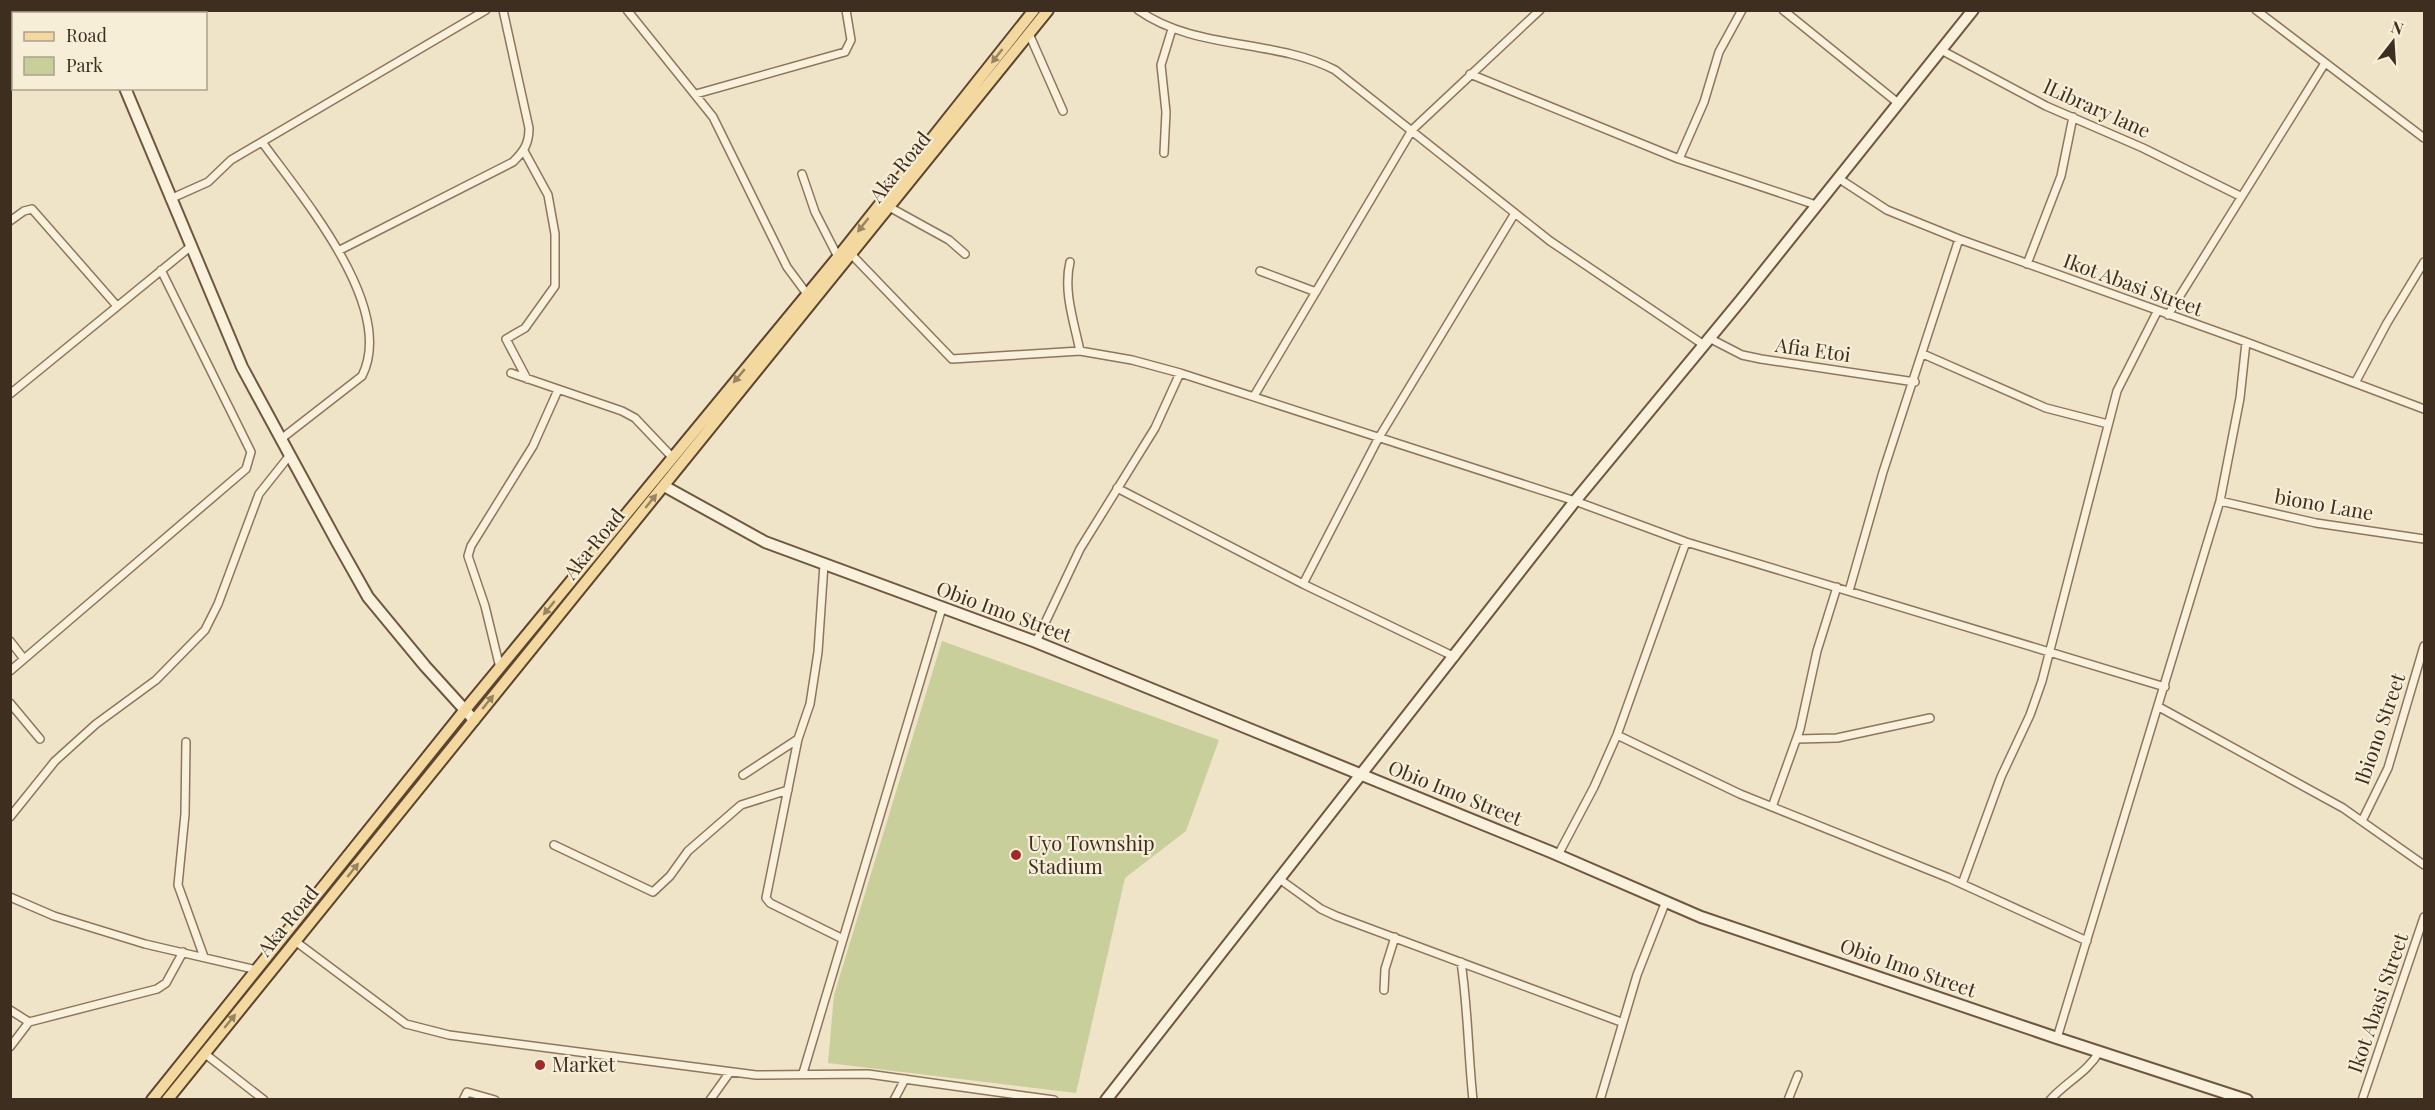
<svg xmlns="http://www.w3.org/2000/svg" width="2435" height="1110" font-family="'Playfair Display',serif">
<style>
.green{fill:#c9cf9b}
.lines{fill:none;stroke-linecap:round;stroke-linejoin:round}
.street-casing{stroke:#8d765c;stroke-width:10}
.secondary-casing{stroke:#6f573f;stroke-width:14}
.primary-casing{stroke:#5b4430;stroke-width:14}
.street{stroke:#faf1dc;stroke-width:7}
.secondary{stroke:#faf1dc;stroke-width:10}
.primary{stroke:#f3d9a0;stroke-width:10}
.oneway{fill:#988460}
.poi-dot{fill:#9e2a2b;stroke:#f7eed8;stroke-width:2}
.labels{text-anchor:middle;stroke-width:4.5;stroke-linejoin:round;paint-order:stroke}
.street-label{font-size:20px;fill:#3d2e20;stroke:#f7eed8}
.poi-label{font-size:20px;fill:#3d2e20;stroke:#f7eed8;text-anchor:start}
</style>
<rect width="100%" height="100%" fill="#f0e4c8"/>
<path class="green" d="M 942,641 L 1219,740 L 1186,831 L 1125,878 L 1076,1093 L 828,1063 L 834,995 Z"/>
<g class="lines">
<g class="street-casing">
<path id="street" d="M 627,10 L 713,117 L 787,267 L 807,294
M 1138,10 C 1196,51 1273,38 1335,70 L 1550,241 L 1704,345
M 1783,10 L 1898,103
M 2256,10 L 2424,138
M 1030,36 L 1063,111
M 1941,50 L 2046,106 L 2143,148 L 2240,196
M 1470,74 L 1679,159 L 1816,205
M 696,94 L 845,52 L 851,40 L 846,10
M 262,142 C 301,196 397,307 362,376 L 281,439
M 524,151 L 548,195 L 555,234 L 555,286 L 525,328 L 506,339 L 527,379
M 1164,153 L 1166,112 L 1161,65 L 1172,29
M 1679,159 L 1704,102 L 1719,52 L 1742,10
M 802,174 L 815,212 L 838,257
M 1838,178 L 1887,210 L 1959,239 L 2246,342 L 2424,409
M 170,199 L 208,182 L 231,160 L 486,10
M 891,208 L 949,240 L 965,254
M 10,221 L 24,211 L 32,209 L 117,306
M 340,250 L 513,162 C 524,151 529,144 529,128 L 503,10
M 852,255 L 952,359 L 1080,351 L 1132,360 L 1180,373 L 1575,501 L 1686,542 L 2165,687
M 1070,262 C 1063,291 1074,322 1080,351
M 2027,264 L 2061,176 L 2073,117
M 1260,271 L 1316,292
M 2168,315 L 2325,63
M 1709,338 L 1742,355 L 1761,359 L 1915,382
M 1923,354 L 2046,408 L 2108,424
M 511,373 L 622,411 L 635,418 L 672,457
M 2355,383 L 2387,323 L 2424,262
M 10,394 L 190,247
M 1254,396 L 1412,130 L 1540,10
M 1117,488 L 1303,584 L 1455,657
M 2220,501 L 2316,523 L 2424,539
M 824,564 L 818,652 L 810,704 L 798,739 L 766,898 L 770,903 L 843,939
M 1303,584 L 1378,439 L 1515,213
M 1849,591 L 1883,472 L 1959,239
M 10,641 L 24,659
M 1036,642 L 1080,549 L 1155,428 L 1180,373
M 500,668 L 485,606 L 468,556 L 471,546 L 533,446 L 558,390
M 10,671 L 246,469 L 251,452 L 161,270
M 10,703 L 40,739
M 2159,707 L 2343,808 L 2424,865
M 1617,735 L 1740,794 L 1949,878 L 2087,941
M 1797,739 L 1837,738 L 1930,718
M 186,742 L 185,814 L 178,885 L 204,957
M 743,775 L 798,739
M 1772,807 L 1800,729 L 1817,651 L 1837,587
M 10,817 L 55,761 L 96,724 L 156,680 L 205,630 L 218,604 L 259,494 L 290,455
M 2362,821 L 2388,768 L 2424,646
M 554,845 L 653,892 L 670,876 L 688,851 L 741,805 L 788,790
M 1558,855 L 1594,787 L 1617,735 L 1686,542
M 1278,878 L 1321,909 L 1336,916 L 1621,1022
M 1962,884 L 2001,777 L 2030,715 L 2042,681 L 2117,391 L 2157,312
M 10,897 L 54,916 L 145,944 L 257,970
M 295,941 L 406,1024 L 449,1035 L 756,1075 L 868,1074 L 1054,1100
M 1461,962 C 1468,1008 1468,1053 1473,1100
M 1384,990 L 1385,969 L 1395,937
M 10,1010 L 29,1022 L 157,989 L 166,983 L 183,952
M 2057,1038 L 2220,501 L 2240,398 L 2246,342
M 10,1047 L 29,1022
M 204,1053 L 264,1100
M 803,1073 L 942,608
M 463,1100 L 467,1092 L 495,1100
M 710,1100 L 730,1072
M 894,1100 L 905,1079
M 1600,1100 L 1637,975 L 1666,901
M 1788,1100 L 1798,1075
M 2050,1100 C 2067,1081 2087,1073 2099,1052
M 2362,1100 L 2424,917"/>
</g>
<g class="secondary-casing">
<path id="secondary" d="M 93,10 L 95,14
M 125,88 L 242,367 L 337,542 L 368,597 L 425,666 L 474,720
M 664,486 L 765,542 L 1036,642 L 1551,852 L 1701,917 L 2057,1038 L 2247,1100
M 1106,1100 L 1575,501 L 1741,300 L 1973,10"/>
</g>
<g class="primary-casing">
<path id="primary" d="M 152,1100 L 464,711 L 838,257 L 1034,10
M 167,1100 L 1048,10"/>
</g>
<use href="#street" class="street"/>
<use href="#secondary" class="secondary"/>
<use href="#primary" class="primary"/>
</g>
<defs><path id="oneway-solid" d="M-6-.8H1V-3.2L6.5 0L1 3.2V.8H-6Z" transform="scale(1.5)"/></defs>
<g class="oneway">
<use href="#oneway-solid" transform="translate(997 56) rotate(128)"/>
<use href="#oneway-solid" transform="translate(863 225) rotate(128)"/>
<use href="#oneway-solid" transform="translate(739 376) rotate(130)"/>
<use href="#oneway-solid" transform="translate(651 501) rotate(-51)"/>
<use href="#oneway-solid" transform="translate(549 608) rotate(129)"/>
<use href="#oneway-solid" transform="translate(488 702) rotate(-51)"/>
<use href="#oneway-solid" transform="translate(353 870) rotate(-51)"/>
<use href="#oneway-solid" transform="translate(230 1021) rotate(-51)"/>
</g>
<g class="poi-dot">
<circle cx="1016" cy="855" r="6"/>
<circle cx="540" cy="1065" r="6"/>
</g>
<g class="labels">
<g class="street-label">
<text transform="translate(2097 109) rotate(24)" y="7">lLibrary lane</text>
<text transform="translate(900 167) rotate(-51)" y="7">Aka Road</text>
<text transform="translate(2133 285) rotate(20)" y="7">Ikot Abasi Street</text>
<text transform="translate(1813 350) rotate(8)" y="7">Afia Etoi</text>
<text transform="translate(2324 505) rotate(10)" y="7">biono Lane</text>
<text transform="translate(594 544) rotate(-51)" y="7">Aka Road</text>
<text transform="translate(1004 612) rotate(20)" y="7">Obio Imo Street</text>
<text transform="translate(2380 729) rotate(-71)" y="7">Ibiono Street</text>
<text transform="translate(1455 793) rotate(22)" y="7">Obio Imo Street</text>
<text transform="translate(288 921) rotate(-51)" y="7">Aka Road</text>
<text transform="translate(1908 968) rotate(19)" y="7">Obio Imo Street</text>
<text transform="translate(2378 1003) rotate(-71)" y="7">Ikot Abasi Street</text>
</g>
<g class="poi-label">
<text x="1028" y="851">Uyo Township<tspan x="1028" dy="23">Stadium</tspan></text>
<text x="552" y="1072">Market</text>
</g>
</g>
<rect width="2435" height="1110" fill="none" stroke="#3d2e20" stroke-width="24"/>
<rect x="12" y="12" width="195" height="78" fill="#f7eed8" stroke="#ada18e" stroke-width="1.5"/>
<rect x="24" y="32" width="30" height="9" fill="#f3d9a0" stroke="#ada18e" stroke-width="1.5"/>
<text x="66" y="42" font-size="18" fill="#3d2e20">Road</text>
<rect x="24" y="57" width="30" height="18" fill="#c9cf9b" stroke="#ada18e" stroke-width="1.5"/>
<text x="66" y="72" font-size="18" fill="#3d2e20">Park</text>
<g transform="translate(2393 42) rotate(17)" stroke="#f7eed8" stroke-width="4.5" paint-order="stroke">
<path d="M0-4.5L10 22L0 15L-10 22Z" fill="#3d2e20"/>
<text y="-9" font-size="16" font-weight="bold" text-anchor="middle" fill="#3d2e20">N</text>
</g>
</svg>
